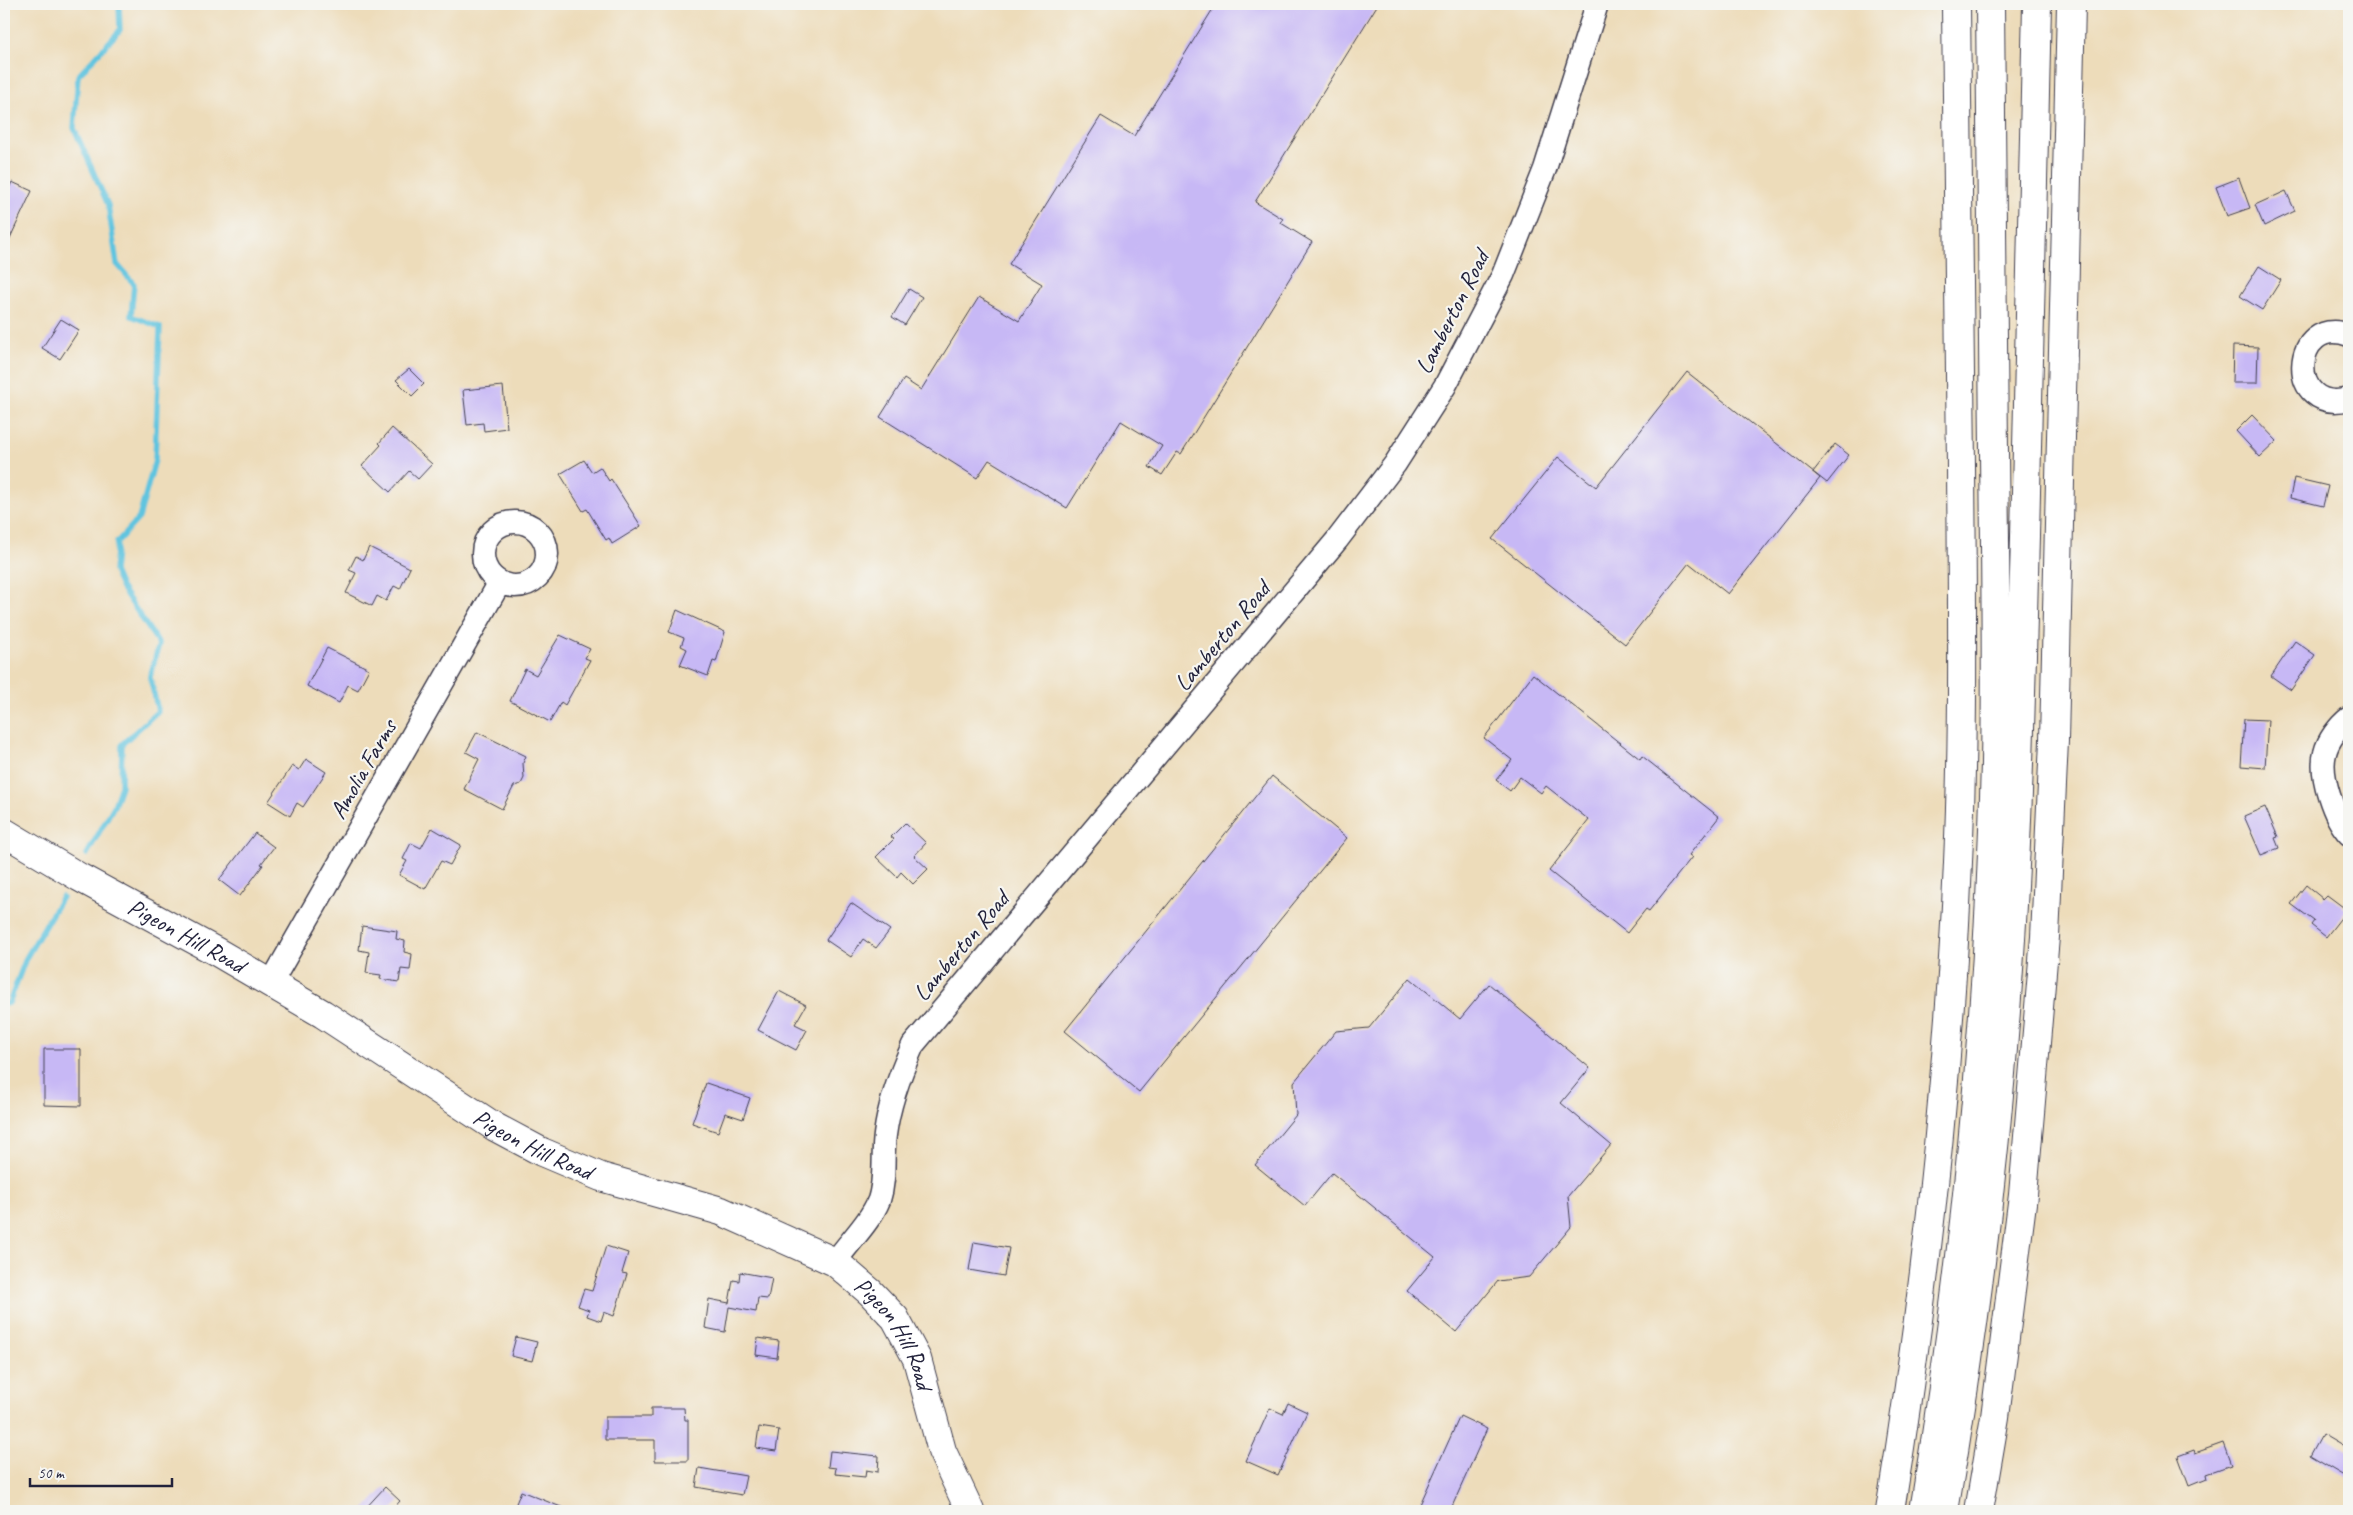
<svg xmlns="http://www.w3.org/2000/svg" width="2353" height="1515" font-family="Caveat,sans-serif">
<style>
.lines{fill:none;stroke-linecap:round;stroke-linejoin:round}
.stream{stroke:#61c4df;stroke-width:5.5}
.building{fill:#c7b8f5}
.street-casing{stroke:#403e4e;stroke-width:25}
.secondary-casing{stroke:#403e4e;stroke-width:30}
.highway-casing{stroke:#403e4e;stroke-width:30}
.street{stroke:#fff;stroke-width:22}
.secondary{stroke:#fff;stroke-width:28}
.highway{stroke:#fff;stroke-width:28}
.labels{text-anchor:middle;stroke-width:4.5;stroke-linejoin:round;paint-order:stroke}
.street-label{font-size:24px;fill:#22223b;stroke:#f6f6f2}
</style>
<rect width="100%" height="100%" fill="#f6f6f2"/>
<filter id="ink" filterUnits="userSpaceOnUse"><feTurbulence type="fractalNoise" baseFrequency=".02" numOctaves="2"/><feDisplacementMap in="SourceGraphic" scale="10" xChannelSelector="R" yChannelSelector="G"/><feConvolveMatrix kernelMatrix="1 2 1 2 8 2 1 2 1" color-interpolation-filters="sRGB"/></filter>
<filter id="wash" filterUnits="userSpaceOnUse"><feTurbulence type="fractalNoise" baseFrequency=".0096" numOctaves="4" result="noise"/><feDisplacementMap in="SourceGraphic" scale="20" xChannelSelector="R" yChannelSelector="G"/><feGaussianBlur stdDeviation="1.12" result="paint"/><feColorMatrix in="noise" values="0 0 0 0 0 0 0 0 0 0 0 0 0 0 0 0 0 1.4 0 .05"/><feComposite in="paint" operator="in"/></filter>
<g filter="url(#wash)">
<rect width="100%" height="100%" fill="#eddcba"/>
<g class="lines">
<path class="stream" d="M 87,854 L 114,806 L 121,786 L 122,744 L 158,711 L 150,677 L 159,644 L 121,587 L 114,571 L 117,542 L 139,518 L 155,460 L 160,327 L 131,316 L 134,284 L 117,264 L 108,205 L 74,128 L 78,76 L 120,30 L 119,4
M 4,1004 L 9,1003 L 26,958 L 62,897"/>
</g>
<g id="blocks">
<path class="building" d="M 1216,4 L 1378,4 L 1255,202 L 1283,219 L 1281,223 L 1312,242 L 1181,454 L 1177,452 L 1162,475 L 1149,467 L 1162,446 L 1121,421 L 1067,508 L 989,460 L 977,478 L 880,417 L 904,379 L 921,390 L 979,297 L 1019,321 L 1042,284 L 1009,264 L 1101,116 L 1134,136 Z
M 2239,178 L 2250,208 L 2227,216 L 2216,187 Z
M 12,182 L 32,191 L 4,251 L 4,198 Z
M 2286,191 L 2295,211 L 2264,226 L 2255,205 Z
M 2259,266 L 2281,280 L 2262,310 L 2240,296 Z
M 909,289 L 922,297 L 905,325 L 892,317 Z
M 61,319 L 79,330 L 60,359 L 42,348 Z
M 2233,346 L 2258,347 L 2257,383 L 2232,383 Z
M 409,369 L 424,384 L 412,396 L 396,380 Z
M 1687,372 L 1820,478 L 1728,594 L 1689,563 L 1625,644 L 1492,539 L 1558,457 L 1596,487 Z
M 503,386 L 507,428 L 484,431 L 483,423 L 467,425 L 463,390 Z
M 2252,415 L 2277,441 L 2260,457 L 2236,431 Z
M 392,428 L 432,464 L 418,479 L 409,471 L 390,492 L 362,466 L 381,445 L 379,443 Z
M 1835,444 L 1849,455 L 1827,483 L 1813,472 Z
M 584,460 L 592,472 L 600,467 L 609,481 L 611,479 L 641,526 L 612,544 L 609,538 L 606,540 L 587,509 L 583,511 L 560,474 Z
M 2294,478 L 2328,486 L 2323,506 L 2290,498 Z
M 369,547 L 410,568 L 400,589 L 394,586 L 386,601 L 377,596 L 372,606 L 346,593 L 356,573 L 349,570 L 356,556 L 363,560 Z
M 677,610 L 725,632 L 716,662 L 713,661 L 708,676 L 680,665 L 687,649 L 681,646 L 684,638 L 669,632 Z
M 560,635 L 590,649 L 585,658 L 590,660 L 565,705 L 561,702 L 550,722 L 510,701 L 525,669 L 536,675 Z
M 2295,641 L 2315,655 L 2291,690 L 2271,676 Z
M 327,648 L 369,669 L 358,690 L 348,685 L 339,703 L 307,686 Z
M 1533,674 L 1640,759 L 1642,756 L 1719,817 L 1689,855 L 1692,857 L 1649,911 L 1646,909 L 1627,933 L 1549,871 L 1589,820 L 1546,786 L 1541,793 L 1520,777 L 1510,791 L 1496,780 L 1512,760 L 1484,738 Z
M 2244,719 L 2268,720 L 2265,768 L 2241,766 Z
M 477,732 L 526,756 L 523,763 L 524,778 L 521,784 L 514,786 L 502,809 L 464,789 L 479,759 L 466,752 Z
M 306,759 L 326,772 L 303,807 L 297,803 L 290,816 L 268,802 L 292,766 L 299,770 Z
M 1272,776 L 1347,838 L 1139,1092 L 1065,1031 Z
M 2265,807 L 2278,837 L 2275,838 L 2279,848 L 2261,855 L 2244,816 Z
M 905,823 L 926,843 L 914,856 L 928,869 L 913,884 L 901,872 L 897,877 L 876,857 L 894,839 L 891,837 Z
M 432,828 L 461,845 L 450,865 L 441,861 L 425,889 L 399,875 L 407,861 L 403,859 L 411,843 L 421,848 Z
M 255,833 L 274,847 L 261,864 L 263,865 L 240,896 L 219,880 Z
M 2306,885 L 2323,899 L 2327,895 L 2347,910 L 2326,937 L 2311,925 L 2314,921 L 2291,904 Z
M 851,903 L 890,930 L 876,948 L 863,939 L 851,957 L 826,940 Z
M 362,926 L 397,931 L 396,939 L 405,941 L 404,952 L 412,954 L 410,970 L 401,969 L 399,982 L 380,979 L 381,975 L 366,973 L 369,952 L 359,950 Z
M 1410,978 L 1460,1019 L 1489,984 L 1590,1068 L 1561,1103 L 1611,1145 L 1568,1196 L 1571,1227 L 1529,1277 L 1498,1281 L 1456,1332 L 1407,1291 L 1435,1257 L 1332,1173 L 1305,1206 L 1255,1165 L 1296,1115 L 1294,1082 L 1336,1031 L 1369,1028 Z
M 779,991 L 806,1005 L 795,1024 L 807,1030 L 796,1050 L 758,1030 Z
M 44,1049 L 81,1049 L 81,1106 L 44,1105 Z
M 706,1083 L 750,1098 L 743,1119 L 725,1113 L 718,1132 L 692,1123 Z
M 974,1242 L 1009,1248 L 1004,1276 L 969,1270 Z
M 606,1246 L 628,1253 L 622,1273 L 627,1274 L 614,1316 L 604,1312 L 601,1321 L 587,1316 L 589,1310 L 578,1306 L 584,1289 L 592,1291 Z
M 740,1272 L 772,1278 L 768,1299 L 758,1298 L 756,1312 L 729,1307 L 725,1332 L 705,1328 L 709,1299 L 729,1303 L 733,1280 L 739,1281 Z
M 516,1337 L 537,1342 L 532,1361 L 511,1356 Z
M 758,1338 L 779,1341 L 777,1358 L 756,1355 Z
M 1288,1403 L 1307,1412 L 1278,1475 L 1246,1461 L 1270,1408 L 1283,1414 Z
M 651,1408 L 684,1408 L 685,1420 L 688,1420 L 688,1461 L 655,1461 L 655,1440 L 605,1440 L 605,1417 L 651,1417 Z
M 1460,1416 L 1487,1429 L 1450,1511 L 1417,1511 Z
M 759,1427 L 779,1430 L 776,1451 L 756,1448 Z
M 2322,1434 L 2349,1450 L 2349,1479 L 2310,1456 Z
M 2223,1443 L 2231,1465 L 2205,1474 L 2206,1479 L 2189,1486 L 2178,1456 L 2194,1450 L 2195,1453 Z
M 830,1451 L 879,1456 L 878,1472 L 866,1470 L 865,1477 L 835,1474 L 836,1468 L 828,1467 Z
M 699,1468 L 746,1476 L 742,1495 L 696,1487 Z
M 385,1487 L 400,1501 L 391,1511 L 363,1511 Z
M 521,1491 L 571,1511 L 513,1511 Z"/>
</g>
</g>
<g filter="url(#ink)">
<use href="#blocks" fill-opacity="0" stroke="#403e4e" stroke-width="1"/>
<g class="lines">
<g class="street-casing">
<path id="street" d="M 2349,335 C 2291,314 2285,416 2349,399
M483 554a32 32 0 1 1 64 0a32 32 0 1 1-64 0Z
M 2349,718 C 2339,726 2328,740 2325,753 C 2319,775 2334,818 2349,834
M 271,983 L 500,582
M 835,1262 C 849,1242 870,1222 879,1200 C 886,1179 882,1156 885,1135 C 889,1103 900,1074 913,1045 L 1337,540 L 1395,464 L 1445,386 L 1503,275 L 1545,169 L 1597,4"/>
</g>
<g class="secondary-casing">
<g id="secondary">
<path id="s1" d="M 4,832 L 79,877 L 217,952 L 323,1014 L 495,1127 L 542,1152 L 601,1177 L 721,1211 L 835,1262 L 870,1292 L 895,1318 L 917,1359 L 942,1451 L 970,1511"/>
</g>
</g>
<g class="highway-casing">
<path id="highway" d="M 1890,1511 C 1925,1296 1949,1080 1958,862 C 1964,730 1962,599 1961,467 C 1959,313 1958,158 1956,4
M 1924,1511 C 1965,1264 1989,1014 1995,763 C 1997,659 1995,556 1994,452 C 1993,302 1992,153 1990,4
M 1944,1511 C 1974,1337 1996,1160 2008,983 C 2019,834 2021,685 2025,536 C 2029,358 2033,181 2037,4
M 1979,1511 L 1995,1417 L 2023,1195 L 2045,937 L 2054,741 L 2071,4"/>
</g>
<use href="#street" class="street"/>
<use href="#secondary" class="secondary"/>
<use href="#highway" class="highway"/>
</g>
</g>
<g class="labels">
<g class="street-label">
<text transform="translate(1452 312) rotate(-63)" y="8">Lamberton Road</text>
<text transform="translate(1222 636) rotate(-50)" y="8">Lamberton Road</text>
<text transform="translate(363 769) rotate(-60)" y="8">Amolia Farms</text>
<text dy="8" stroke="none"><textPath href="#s1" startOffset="210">Pigeon Hill Road</textPath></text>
<text transform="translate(961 946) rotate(-50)" y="8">Lamberton Road</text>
<text dy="8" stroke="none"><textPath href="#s1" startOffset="615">Pigeon Hill Road</textPath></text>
<text dy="8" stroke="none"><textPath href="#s1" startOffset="1035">Pigeon Hill Road</textPath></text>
</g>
</g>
<rect width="2353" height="1515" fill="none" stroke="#f6f6f2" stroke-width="20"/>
<path d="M30 1478v8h142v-8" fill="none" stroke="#22223b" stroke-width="2.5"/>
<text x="38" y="1478" font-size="15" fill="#22223b" stroke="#f6f6f2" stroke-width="4" paint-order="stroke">50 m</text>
</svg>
